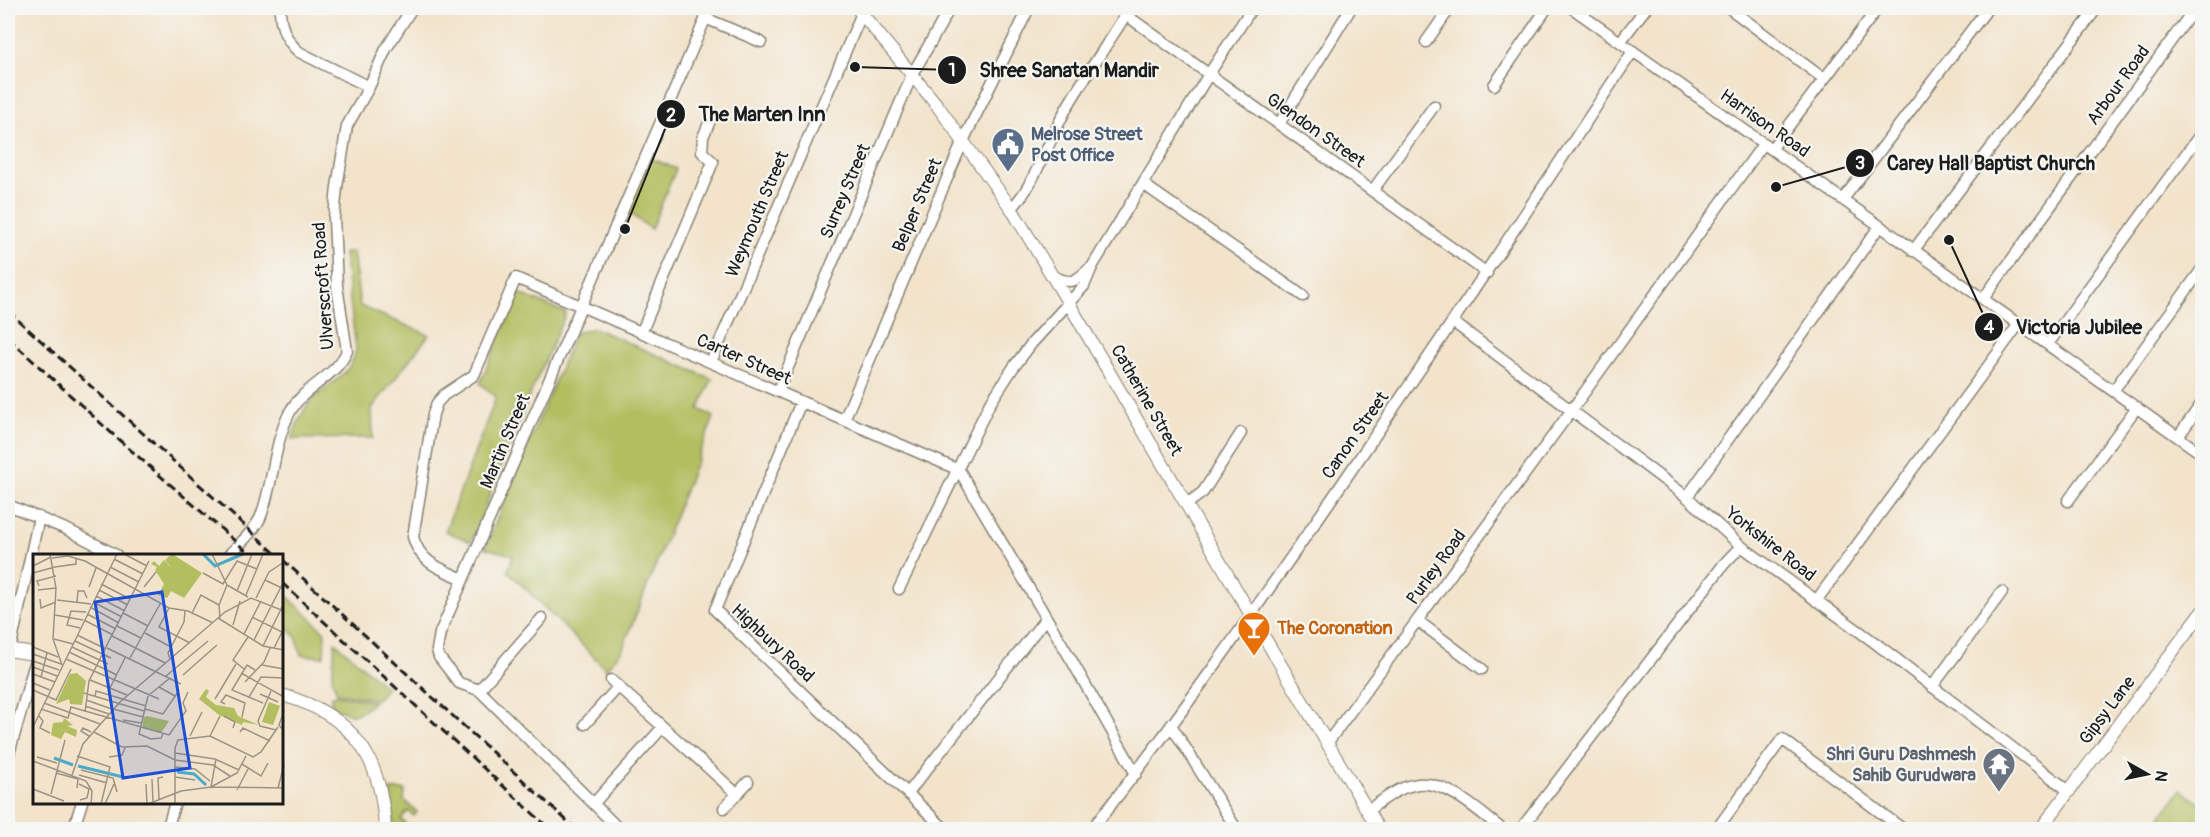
<svg xmlns="http://www.w3.org/2000/svg" width="2210" height="837" font-family="Pangolin,sans-serif">
<style>
.green{fill:#b2be60;stroke:#676d3e;stroke-width:1.5}
.lines{fill:none;stroke-linecap:round;stroke-linejoin:round}
.minor-casing{stroke:#878073;stroke-width:13}
.tertiary-casing{stroke:#878073;stroke-width:14}
.minor{stroke:#fff;stroke-width:10}
.tertiary{stroke:#fff;stroke-width:12}
.rail{stroke:#1c1c1c;stroke-width:3;stroke-dasharray:9 4.5;stroke-linecap:butt}
.labels{text-anchor:middle;stroke-width:4.5;stroke-linejoin:round;paint-order:stroke}
.street-label{font-size:18px;fill:#1c1c1c;stroke:#f6f6f2}
.service-label{font-size:18px;font-weight:bold;fill:#4e5e75;stroke:#f6f6f2;text-anchor:start}
.food-label{font-size:18px;font-weight:bold;fill:#c56008;stroke:#f6f6f2;text-anchor:start}
.worship-label{font-size:18px;font-weight:bold;fill:#5b616d;stroke:#f6f6f2;text-anchor:end}
.inset-river{fill:none;stroke:#4baaca;stroke-width:3}
.inset-road{fill:none;stroke:#9c9384;stroke-width:1.5}
.view{fill:#1d4ed8;fill-opacity:0.15;stroke:#1d4ed8;stroke-width:3}
.inset-edge{fill:none;stroke:#1c1c1c;stroke-width:3}
.leader{fill:none;stroke:#1c1c1c;stroke-width:2}
.callout-dot{fill:#1c1c1c;stroke:#f6f6f2;stroke-width:2}
.mark-label{font-size:18px;text-anchor:middle;font-weight:bold;fill:#fff}
.callout-label{font-size:20px;text-anchor:middle;font-weight:bold;fill:#1c1c1c;stroke:#f6f6f2;stroke-width:4.5;stroke-linejoin:round;paint-order:stroke}
</style>
<rect width="100%" height="100%" fill="#f6f6f2"/>
<filter id="ink" filterUnits="userSpaceOnUse"><feTurbulence type="fractalNoise" baseFrequency=".0167" numOctaves="2"/><feDisplacementMap in="SourceGraphic" scale="12" xChannelSelector="R" yChannelSelector="G"/><feConvolveMatrix kernelMatrix="1 2 1 2 8 2 1 2 1" color-interpolation-filters="sRGB"/></filter>
<filter id="wash" filterUnits="userSpaceOnUse"><feTurbulence type="fractalNoise" baseFrequency=".008" numOctaves="4" result="noise"/><feDisplacementMap in="SourceGraphic" scale="24" xChannelSelector="R" yChannelSelector="G"/><feGaussianBlur stdDeviation="1.35" result="paint"/><feColorMatrix in="noise" values="0 0 0 0 0 0 0 0 0 0 0 0 0 0 0 0 0 1.4 0 .05"/><feComposite in="paint" operator="in"/></filter>
<g filter="url(#wash)">
<rect width="100%" height="100%" fill="#f2e3ca"/>
<path class="green" d="M 648,157 L 676,169 L 651,229 L 625,210 Z
M 353,252 L 360,306 L 429,335 L 372,408 L 373,438 L 292,439 C 296,425 301,412 311,401 C 328,383 352,376 356,349 L 344,253 Z
M 518,293 L 566,313 L 531,392 L 471,542 L 445,531 L 496,397 L 480,383 Z
M 594,328 L 712,379 L 699,409 L 714,417 L 622,650 L 606,669 L 508,571 L 513,555 L 485,548 L 575,333 Z
M 282,591 L 325,632 L 324,657 L 301,655 L 296,637 L 282,620 Z
M 335,642 L 387,688 L 377,699 L 337,693 L 332,679 Z
M 336,695 L 374,701 C 358,719 350,716 331,706 L 331,697 Z
M 390,790 L 405,790 L 404,800 L 417,812 L 414,816 L 408,811 L 401,819 L 407,825 L 404,829 L 394,829 Z
M 2181,790 L 2202,805 L 2202,829 L 2152,829 Z"/>
</g>
<g filter="url(#ink)">
<g class="lines">
<g class="minor-casing">
<path id="minor" d="M 280,8 C 280,25 285,40 299,52 L 369,87
M 1572,8 L 2202,454
M 1729,8 L 1824,79
M 1126,15 L 1487,273
M 705,18 L 761,42
M 1426,42 L 1450,8
M 1620,42 L 1646,8
M 1494,85 L 1547,8
M 1279,124 L 1351,8
M 1772,148 L 1878,8
M 1143,184 L 1303,296
M 1373,190 L 1434,106
M 1844,198 L 1988,8
M 1011,208 C 1032,192 1053,130 1069,104 C 1088,72 1110,40 1130,8
M 1913,251 L 2097,8
M 1053,276 C 1071,285 1075,282 1089,269
M 1983,299 L 2195,8
M 1453,322 L 1687,497 L 1741,546 L 1874,642 L 2069,791
M 642,331 L 713,162 L 702,152 L 703,137 L 713,114
M 2048,344 L 2202,132
M 711,362 L 862,13
M 778,391 L 912,75 L 950,8
M 2113,391 L 2202,269
M 801,402 L 715,610 L 946,830
M 844,420 L 963,141 L 1029,8
M 2178,437 L 2202,403
M 959,470 L 1072,661 L 1136,774
M 1687,497 L 1879,227
M 2068,501 L 2137,407
M 1187,504 L 1203,492 L 1241,433
M 8,505 L 68,530 L 116,555
M 229,555 C 239,544 255,531 261,516 C 274,482 273,443 291,410 C 305,386 336,377 347,351 L 337,286 L 334,218 L 337,187 L 347,126 L 369,87 L 386,49 L 412,8
M 463,579 C 441,569 420,563 413,537 L 433,414 L 437,403 L 444,395 L 474,375 L 516,278 L 959,470
M 899,589 L 989,405 L 1013,368 L 1032,343 L 1084,286 L 1092,267 L 1209,74 L 1252,8
M 1816,601 L 2019,324
M 1418,621 L 1482,669
M 10,650 L 39,517
M 611,680 L 737,794
M 1932,687 L 2002,592
M 479,690 L 542,618
M 585,724 L 619,686
M 1171,725 L 1237,830
M 1328,742 L 1571,411 L 1764,143
M 8,757 L 34,666
M 908,793 L 1046,618
M 594,803 L 663,727
M 724,808 L 748,782
M 1368,810 C 1382,801 1397,788 1413,785 C 1444,777 1479,812 1503,830
M 73,830 L 82,802
M 167,830 L 175,802
M 620,830 L 479,690 L 459,683 L 439,657 L 437,650 L 440,633 L 710,8
M 1091,830 C 1178,721 1256,608 1335,494 C 1436,347 1535,200 1633,51
M 1520,830 L 1724,564 L 1741,546
M 1716,830 L 1782,739 L 1904,830"/>
</g>
<g class="tertiary-casing">
<path id="tertiary" d="M 857,8 L 937,105 L 1011,208 L 1068,302 L 1251,615 L 1379,830
M 8,650 L 34,654
M 282,695 C 353,715 382,757 385,830
M 2040,830 L 2202,612"/>
</g>
<use href="#minor" class="minor"/>
<use href="#tertiary" class="tertiary"/>
<path class="rail" d="M 8,311 L 277,555
M 8,338 L 118,439 L 251,555
M 282,559 L 577,830
M 282,583 L 551,830"/>
</g>
</g>
<defs>
<g id="civic-pin" transform="scale(1.725)"><path d="M0 17L-7.5 6A9.5 9.5 0 1 1 7.5 6Z" fill="#5c6f8a" stroke="#f6f6f2"/><path d="M-.6-6.5H3V-4.5H.6V-3L4-1V1h2V6H-6V1h2V-1L-.6-3ZM-1.2 2.5V6h2.4V2.5Z" fill="#fff"/></g>
<g id="bar-pin" transform="scale(1.725)"><path d="M0 17L-7.5 6A9.5 9.5 0 1 1 7.5 6Z" fill="#e8710a" stroke="#f6f6f2"/><path d="M-6-5H6L.8 .8V4.5H3.5V6h-7V4.5H-.8V.8Z" fill="#fff"/></g>
<g id="temple-pin" transform="scale(1.725)"><path d="M0 17L-7.5 6A9.5 9.5 0 1 1 7.5 6Z" fill="#6b7280" stroke="#f6f6f2"/><path d="M0-6L5-2H3V0L6.5 2.5H4V6H1.5V3h-3V6H-4V2.5H-6.5L-3 0V-2H-5Z" fill="#fff"/></g>
</defs>
<g fill-rule="evenodd">
<use href="#civic-pin" x="1008" y="144"/>
<use href="#bar-pin" x="1254" y="628"/>
<use href="#temple-pin" x="1999" y="764"/>
</g>
<g class="labels">
<g class="street-label">
<text transform="translate(2118 85) rotate(-54)" y="6">Arbour Road</text>
<text transform="translate(1765 123) rotate(35)" y="6">Harrison Road</text>
<text transform="translate(1316 130) rotate(35)" y="6">Glendon Street</text>
<text transform="translate(845 191) rotate(-67)" y="6">Surrey Street</text>
<text transform="translate(917 205) rotate(-67)" y="6">Belper Street</text>
<text transform="translate(757 214) rotate(-67)" y="6">Weymouth Street</text>
<text transform="translate(323 286) rotate(-94)" y="6">Ulverscroft Road</text>
<text transform="translate(744 359) rotate(24)" y="6">Carter Street</text>
<text transform="translate(1147 400) rotate(60)" y="6">Catherine Street</text>
<text transform="translate(1355 435) rotate(-55)" y="6">Canon Street</text>
<text transform="translate(505 441) rotate(-67)" y="6">Martin Street</text>
<text transform="translate(1771 544) rotate(38)" y="6">Yorkshire Road</text>
<text transform="translate(1436 567) rotate(-54)" y="6">Purley Road</text>
<text transform="translate(773 643) rotate(43)" y="6">Highbury Road</text>
<text transform="translate(2107 710) rotate(-53)" y="6">Gipsy Lane</text>
</g>
<g class="service-label">
<text x="1031" y="140">Melrose Street<tspan x="1031" dy="21">Post Office</tspan></text>
</g>
<g class="food-label">
<text x="1277" y="634">The Coronation</text>
</g>
<g class="worship-label">
<text x="1976" y="760">Shri Guru Dashmesh<tspan x="1976" dy="21">Sahib Gurudwara</tspan></text>
</g>
</g>
<g transform="translate(33 554)">
<rect width="250" height="250" fill="#f2e3ca"/>
<path d="M 139,0 L 169,19 L 151,44 L 138,37 L 134,44 L 125,41 L 131,30 L 122,16 L 124,13 L 118,10 L 121,7 L 126,12 L 131,6 L 140,16 L 132,6 ZM 44,119 L 53,127 L 49,151 L 37,150 L 36,145 L 23,150 L 37,120 ZM 173,135 L 176,137 L 173,143 L 183,151 L 201,154 L 205,162 L 226,171 L 210,168 L 209,171 L 186,161 L 166,145 ZM 236,148 L 247,152 L 240,171 L 229,168 ZM 111,163 L 114,162 L 136,167 L 128,179 L 109,174 ZM 31,164 L 40,171 L 34,172 L 44,176 L 43,183 L 32,178 L 28,185 L 18,181 L 20,169 L 30,168 Z" fill="#b2be60"/>
<path class="inset-river" d="M 170,0 L 182,12 L 210,0M 21,204 L 40,211M 45,212 L 90,223M 144,218 L 161,220 L 173,231"/>
<path class="inset-road" d="M 17,0 L 23,34 L 20,85 L 29,111M 91,0 L 114,12M 179,0 L 194,31M 19,4 L 35,2 L 52,7 L 136,54 L 155,57 L 180,69M 81,5 L 110,20M 0,12 L 18,3M 22,13 L 43,10 L 43,5M 77,13 L 106,28M 0,19 L 22,13M 170,19 L 190,30 L 204,7 L 224,15M 232,26 L 251,35M 68,30 L 97,45M 194,31 L 215,43M 6,32 L 4,27 L 23,22M 56,33 L 63,14M 111,33 L 123,18M 5,36 L 23,34M 66,36 L 95,51M 204,37 L 219,0M 213,41 L 230,0M 63,42 L 92,57M 223,44 L 236,18 L 251,8M 7,45 L 8,54 L 23,48M 24,46 L 58,50M 44,48 L 45,37 L 51,37 L 54,44M 60,48 L 89,63M 57,53 L 86,69M 136,54 L 126,73 L 157,89M 90,59 L 115,72M 159,59 L 168,41 L 186,51M 54,60 L 83,75M 22,61 L 50,66M 219,63 L 251,79M 185,64 L 230,92 L 251,96M 187,64 L 186,51 L 194,31M 51,66 L 80,81M 200,71 L 207,47M 84,72 L 108,84M 47,74 L 34,71 L 38,57 L 53,58M 112,79 L 138,93M 211,80 L 228,47M 44,81 L 73,95M 79,82 L 132,109M 21,85 L 40,90M 221,86 L 251,27M 42,87 L 78,104M 230,92 L 251,49M 0,93 L 25,103M 39,93 L 75,110M 74,94 L 148,130M 241,94 L 251,74M 36,98 L 84,121M 0,100 L 28,110M 97,104 L 127,50M 33,105 L 126,145M 137,105 L 135,99 L 151,68 L 152,57M 0,107 L 26,116M 229,111 L 251,115M 0,113 L 24,122M 211,115 L 200,106 L 215,83M 222,116 L 214,111 L 199,136 L 230,149M 208,119 L 251,143M 0,120 L 22,128M 150,121 L 184,91M 133,122 L 175,87M 8,123 L 14,99M 57,126 L 94,141M 212,128 L 231,108 L 237,94M 0,129 L 17,136M 126,133 L 142,142M 77,134 L 93,102M 0,136 L 23,146 L 38,115M 238,137 L 225,167 L 227,172 L 243,176M 51,139 L 111,157M 227,140 L 245,148M 116,141 L 137,124M 115,142 L 106,180 L 118,185 L 128,184 L 130,180M 62,143 L 63,137 L 113,152M 216,143 L 228,123 L 251,124M 182,145 L 203,110M 53,146 L 79,155M 11,149 L 67,170M 192,150 L 188,148 L 193,141 L 212,149 L 209,163M 52,152 L 76,160M 8,155 L 35,164 L 38,153 L 136,181 L 153,157 L 150,149 L 155,138M 80,155 L 110,163M 112,155 L 130,160 L 145,138M 251,157 L 246,171 L 251,177M 52,158 L 56,127 L 116,7M 6,162 L 10,167 L 7,174 L 17,179M 191,162 L 202,168 L 200,174M 90,166 L 108,169M 0,173 L 84,0M 61,178 L 89,193 L 114,192 L 142,206 L 180,211 L 197,222M 207,178 L 210,174 L 237,187M 56,182 L 48,177 L 50,174 L 58,178M 157,182 L 169,158M 177,182 L 187,162M 142,199 L 182,205 L 206,216M 44,202 L 77,213 L 68,250M 4,203 L 24,209M 76,203 L 89,201 L 92,194M 183,205 L 178,233 L 204,219 L 213,202M 0,207 L 53,227 L 59,237 L 58,250M 209,210 L 228,222 L 235,209M 142,213 L 162,215 L 177,227M 48,216 L 80,224 L 84,238M 23,219 L 45,225 L 44,234M 39,221 L 50,190 L 87,148 L 192,58 L 218,44 L 251,57M 46,221 L 74,229M 142,223 L 162,226M 119,225 L 120,248M 46,230 L 56,235 L 54,244 L 47,246M 113,230 L 114,250M 245,234 L 251,211M 0,235 L 31,247M 204,236 L 215,215M 18,240 L 32,186M 126,245 L 125,224 L 130,223M 72,250 L 81,230M 115,250 L 148,237 L 178,233 L 251,234M 142,250 L 142,194 L 145,186 L 177,182 L 220,203 L 228,198 L 245,173"/>
<path class="view" d="M 129,38 L 157,214 L 90,224 L 62,48 Z"/>
<rect width="250" height="250" class="inset-edge"/>
</g>
<path class="leader" d="M855 67L952 70M625 229L671 114M1776 187L1860 163M1949 240L1989 327"/>
<g class="callout-dot">
<circle cx="855" cy="67" r="6"/>
<circle cx="625" cy="229" r="6"/>
<circle cx="1776" cy="187" r="6"/>
<circle cx="1949" cy="240" r="6"/>
<circle cx="952" cy="70" r="15"/>
<circle cx="671" cy="114" r="15"/>
<circle cx="1860" cy="163" r="15"/>
<circle cx="1989" cy="327" r="15"/>
</g>
<g class="mark-label">
<text x="952" y="76">1</text>
<text x="671" y="121">2</text>
<text x="1860" y="169">3</text>
<text x="1989" y="333">4</text>
</g>
<g class="callout-label">
<text x="1069" y="77">Shree Sanatan Mandir</text>
<text x="762" y="121">The Marten Inn</text>
<text x="1991" y="170">Carey Hall Baptist Church</text>
<text x="2079" y="334">Victoria Jubilee</text>
</g>
<rect width="2210" height="837" fill="none" stroke="#f6f6f2" stroke-width="30"/>
<g transform="translate(2147 774) rotate(99)" stroke="#f6f6f2" stroke-width="4.5" paint-order="stroke">
<path d="M0-4.5L10 22L0 15L-10 22Z" fill="#1c1c1c"/>
<text y="-9" font-size="16" font-weight="bold" text-anchor="middle" fill="#1c1c1c">N</text>
</g>
</svg>
